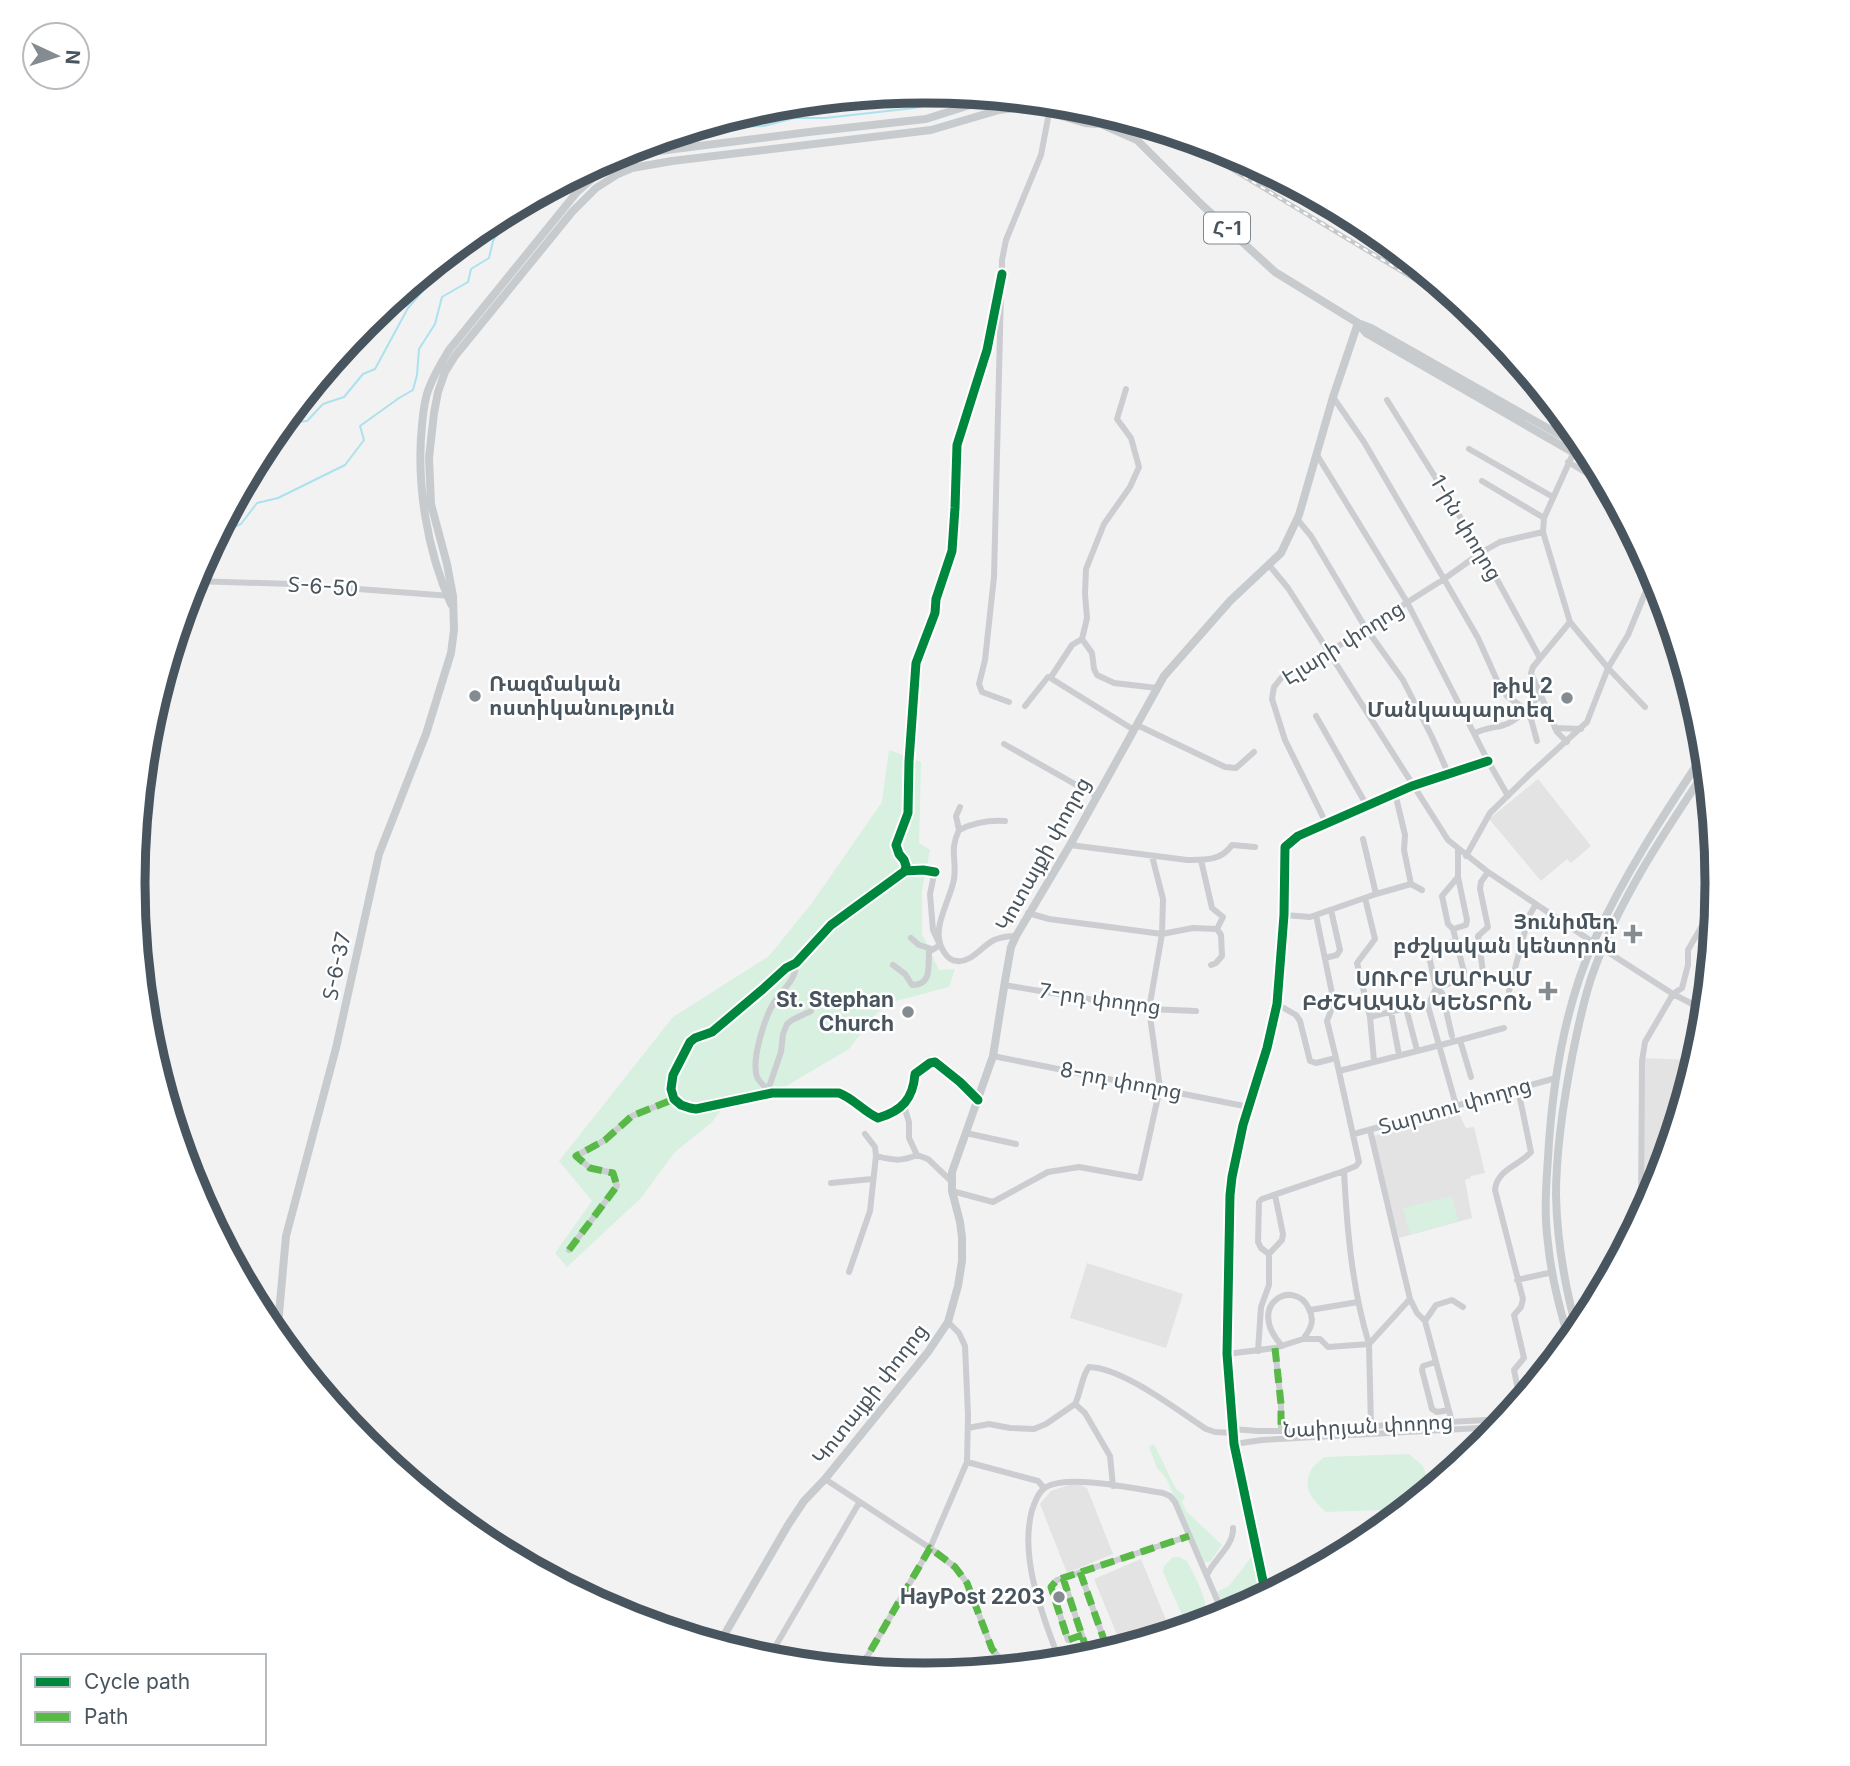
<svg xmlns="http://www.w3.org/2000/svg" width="1850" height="1766" font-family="Inter,'Noto Sans Armenian',sans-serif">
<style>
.education{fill:#e4e3e4}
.green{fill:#d7f0e0}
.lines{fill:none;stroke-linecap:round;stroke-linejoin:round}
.stream{stroke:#ace1ee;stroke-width:2}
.minor{stroke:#cbcdd0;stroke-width:6}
.major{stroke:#c8cbce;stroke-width:8}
.rail-casing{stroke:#c6c8ca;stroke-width:4.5}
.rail{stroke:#fff;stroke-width:2;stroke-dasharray:5;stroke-linecap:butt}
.quiet{stroke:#58b947;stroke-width:7;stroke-dasharray:14 7;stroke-linecap:butt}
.cycleway-casing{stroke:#fff;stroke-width:13}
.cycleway{stroke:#00873e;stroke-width:9}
.poi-dot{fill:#848c92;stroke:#fff;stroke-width:2.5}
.labels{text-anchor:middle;stroke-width:5;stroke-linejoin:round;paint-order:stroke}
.shield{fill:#fff;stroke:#80888e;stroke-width:2}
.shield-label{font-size:19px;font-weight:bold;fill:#49555e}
.street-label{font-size:21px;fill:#49555e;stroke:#fff}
.poi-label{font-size:21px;font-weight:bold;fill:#49555e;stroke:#fff;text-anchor:end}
.rim{fill:none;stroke:#49555e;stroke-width:9}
</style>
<rect width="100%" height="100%" fill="#f2f2f2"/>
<path class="education" d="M 1538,779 L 1591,846 L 1571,863 L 1567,859 L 1541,881 L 1489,819 Z
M 1642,1058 L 1695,1060 L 1657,1186 L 1641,1215 Z
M 1457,1110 L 1466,1128 L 1474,1127 L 1485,1173 L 1471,1176 L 1470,1178 L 1465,1180 L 1472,1218 L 1399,1238 L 1373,1136 Z
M 1087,1263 L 1183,1294 L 1166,1348 L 1070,1318 Z
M 1071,1484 L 1081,1485 L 1087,1488 L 1113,1554 L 1067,1573 L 1040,1504 L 1051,1491 Z
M 1141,1559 L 1171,1632 L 1122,1647 L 1094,1579 Z"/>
<path class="green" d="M 889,750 L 921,762 L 919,843 L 930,850 L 922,890 L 922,934 L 939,970 L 955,969 L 949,987 L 892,1002 L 876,1014 L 849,1049 L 783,1088 L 733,1095 L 711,1123 L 675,1152 L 641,1198 L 567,1267 L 555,1253 L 592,1201 L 559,1161 L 673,1017 L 769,956 L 812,903 L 882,802 Z
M 1452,1196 L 1458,1221 L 1410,1234 L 1403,1208 Z
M 1154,1444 L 1176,1489 L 1185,1496 L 1182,1502 L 1186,1511 L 1222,1545 L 1210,1562 L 1204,1562 L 1166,1478 L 1157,1468 L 1149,1447 Z
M 1409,1454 L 1423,1466 L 1428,1481 L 1424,1493 L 1404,1509 L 1326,1512 C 1314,1501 1301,1489 1311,1470 C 1313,1466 1320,1461 1324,1457 Z
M 1252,1556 L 1261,1597 L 1227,1615 L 1217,1592 L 1229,1586 Z
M 1173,1557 L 1179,1557 L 1187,1561 C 1193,1573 1218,1616 1200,1623 C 1193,1626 1189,1623 1184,1619 L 1163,1572 L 1164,1566 Z"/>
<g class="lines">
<path class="stream" d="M 668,137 L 698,137 L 731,127 L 764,126 L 794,118 L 825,118 L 914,108 L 967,95
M 257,460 L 283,437 L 296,422 L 307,421 L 323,404 L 344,397 L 363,374 L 375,369 L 408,308 L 459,249 L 460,245
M 218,533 L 241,524 L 257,503 L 278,498 L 345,465 L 364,440 L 360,426 L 399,398 L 413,390 L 417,375 L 419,349 L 435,324 L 442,297 L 468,282 L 471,269 L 489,258 L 493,241 L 514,209"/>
<path class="minor" d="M 1365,229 L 1369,228
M 1002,278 L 1002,260 L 1006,240 L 1041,155 L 1049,113
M 1001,292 L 994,577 L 985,660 L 979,684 L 982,692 L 1009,702
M 1126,389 L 1117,419 L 1131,438 L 1139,467 L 1130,487 L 1104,524 L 1086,569 L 1085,594 L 1087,618 L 1082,639 L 1092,653 L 1094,669 L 1097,675 L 1114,683 L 1157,688
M 1333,397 L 1364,442 L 1444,579 L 1478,638 L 1500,687 L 1507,696 L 1526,710 L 1531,719 L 1537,741
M 1387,400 L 1482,552 L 1540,658
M 1577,445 L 1544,518 L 1543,532 L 1570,622 L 1608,668 L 1645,707
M 1469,449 L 1553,497
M 1317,455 L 1407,602 L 1488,761 L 1508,796
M 1568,462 L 1605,484
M 1482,481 L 1544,518
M 1297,519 L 1311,536 L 1365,627 L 1403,680 L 1432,737 L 1449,775
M 1269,565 L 1288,588 L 1448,840 L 1488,872 L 1603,949 L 1673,994 L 1704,1010
M 193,581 L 291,584 L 451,596
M 1082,639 L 1072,645 L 1051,677 L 1052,679 L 1134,730
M 1025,706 L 1048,677 L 1051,677
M 1316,716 L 1367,806
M 1137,725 L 1225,767 L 1236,768 L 1254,752
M 1555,728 L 1581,729
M 1475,733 C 1485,728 1493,728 1504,725 C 1519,720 1530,706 1540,695
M 1567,742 L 1557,732 L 1531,673 L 1533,667 L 1570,622
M 1004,744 L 1096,796
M 1395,793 L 1405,835 L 1404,850 L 1411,884 L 1422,890
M 1005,821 C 988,820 973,823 959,830 C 949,850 957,860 954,879 C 950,902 929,930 944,952 C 947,957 951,961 957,961 C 971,963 982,946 994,940 C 1001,937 1009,936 1016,936
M 1326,823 L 1285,740 L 1272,699 L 1274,687 L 1282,677 L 1329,652 L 1444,579 L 1482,552 L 1500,542 L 1543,532
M 959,830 L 956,816 L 960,807
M 1706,838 L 1713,841
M 1363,839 L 1376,894
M 1070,845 L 1187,860 C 1205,860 1221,861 1232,845 L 1255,847
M 1466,856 L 1490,813 L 1530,774 L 1587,722 L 1608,668 L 1628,635 L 1648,586 L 1652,571
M 1201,860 L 1212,908 L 1223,917 L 1217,929 L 1221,935 L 1222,956 L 1216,963 L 1211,965
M 905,871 L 831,925 L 796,963 L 786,968 L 763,989 L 712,1032 L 695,1038 L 690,1042 L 673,1075 L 671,1089 L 674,1099 L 681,1105 L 690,1108 L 696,1109 L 772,1093 L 839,1093 C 853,1098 864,1112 878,1118 C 902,1111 913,1099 915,1074 L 930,1063 L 935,1062 L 960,1082 L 978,1100
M 935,872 L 923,870 L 905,871 L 906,866 L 904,860 L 899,854 L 896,845 L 908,813 L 909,761 L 916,663 L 935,613 L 936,599 L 952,551 L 955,508 L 957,445 L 987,350 L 1002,274
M 1365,898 L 1375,939 L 1357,963 L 1370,1017 L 1374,1061
M 1028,913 L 1049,919 L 1162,934 L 1193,928 L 1217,929
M 1284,915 L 1310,917 L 1376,894 L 1411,884
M 1316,915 L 1334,1003 L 1327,1021 L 1336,1058
M 1453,929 L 1448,924 L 1442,896 L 1458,877
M 911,938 L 919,945 L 932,949
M 1325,958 L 1337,955 L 1340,950 L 1331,910
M 893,965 L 905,974 L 912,985 C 932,985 928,967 929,952 L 940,945 L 933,930 L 930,894 L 935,870
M 1483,972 L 1478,936 L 1488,927 L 1480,889 L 1481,882 L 1488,872
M 1004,985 L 1149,1009 L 1196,1011
M 1509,991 L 1529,916 L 1536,904
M 1391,1012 L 1399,1055
M 1370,1017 L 1406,1008 L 1417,1050
M 1452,1036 L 1442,993 L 1436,988 L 1429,956 L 1431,948 L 1456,941
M 1460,1040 L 1504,1028
M 993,1056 L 1249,1107
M 1339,1071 L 1460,1040 L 1471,1077
M 1518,1089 L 1531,1152 C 1519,1166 1497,1169 1495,1190 L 1523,1299 L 1521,1307 L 1514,1315 L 1524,1358 L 1514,1370 L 1520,1400
M 768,1090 L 781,1052 L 783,1034 L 787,1024 L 792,1020 L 811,1011
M 772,1093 C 767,1089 760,1083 757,1077 C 751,1059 765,1016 775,1001 C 783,989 797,979 796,963
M 1456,1105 L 1428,1006 L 1436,988 L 1463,979 L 1464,972 L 1453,929 L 1466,925 L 1467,920 L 1458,877 L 1458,850
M 904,1106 L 909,1122 L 909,1138 L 917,1155 L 928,1159 L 951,1181
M 1370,1130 L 1410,1299 L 1369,1344 L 1371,1426
M 966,1133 L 1016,1144
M 1354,1134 L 1556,1078
M 876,1156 C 893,1160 900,1162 917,1155
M 831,1183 L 872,1179
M 952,1191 L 993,1202 L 1048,1172 L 1079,1167 L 1140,1178 L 1160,1088 L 1149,1009 L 1162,934 L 1163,899 L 1152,856
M 1641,1215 L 1642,1061 L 1645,1042 L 1673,994 L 1682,988 L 1688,965 L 1688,950 L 1715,903
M 569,1250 L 617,1186 L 613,1173 L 590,1168 L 576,1156 L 605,1140 L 632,1116 L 674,1099
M 1269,1254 L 1282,1240 L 1283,1234 L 1275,1195
M 849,1272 L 870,1211 L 876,1156 L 875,1147 L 865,1134
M 1517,1280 L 1553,1272
M 1410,1299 L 1417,1313 L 1425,1321
M 1310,1310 L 1358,1302
M 1282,1346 C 1244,1304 1295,1277 1309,1309 C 1315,1320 1311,1329 1303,1339
M 1275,1348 L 1281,1404 L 1281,1431
M 1258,1351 L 1261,1307 L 1269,1285 L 1269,1254 L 1261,1248 L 1258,1242 L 1259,1202 L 1262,1199 L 1344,1171 L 1356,1166 L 1359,1162 L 1336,1058 L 1316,1063 L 1310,1061 L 1300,1021 L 1296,1015 L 1277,1004
M 1227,1354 L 1275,1348 L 1303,1339 L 1320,1339 L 1328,1347 L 1369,1344 C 1352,1288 1347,1230 1344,1171
M 1436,1362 L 1423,1366 L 1422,1370 L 1432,1409 L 1437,1412 L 1449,1410
M 1491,1421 L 1504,1409 L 1515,1406
M 1452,1422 L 1425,1321 L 1436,1305 L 1452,1300 L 1463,1307
M 968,1428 L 989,1424 L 1010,1428 L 1034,1429 L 1046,1424 L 1075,1404
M 1232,1429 L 1258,1431 L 1281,1431 L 1505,1419
M 1234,1444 L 1262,1440 L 1498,1427
M 967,1462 L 1038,1481 L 1044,1488
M 825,1479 L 930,1548 L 967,1462 L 968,1415 L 965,1346 L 959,1333 L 948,1322
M 1113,1486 L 1110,1456 L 1085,1413 L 1075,1404 C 1081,1392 1082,1375 1089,1367 C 1123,1368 1177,1410 1206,1429 L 1215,1432 L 1233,1433
M 1080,1572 L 1108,1651
M 1207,1575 C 1213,1560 1234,1546 1233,1528
M 1063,1578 L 1089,1657
M 1266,1595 L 1234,1444 L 1227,1354 L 1230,1195 L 1232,1177 L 1243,1125 L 1267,1048 L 1277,1004 L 1284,915 L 1285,847 L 1298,836 L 1412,786 L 1488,761
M 1082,1635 L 1068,1640 L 1051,1587 L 1057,1580 L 1189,1536
M 768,1659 L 859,1503
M 1060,1662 C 1043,1616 1019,1559 1032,1510 C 1035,1502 1038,1492 1046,1487 C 1069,1474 1136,1489 1163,1493 L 1170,1496 L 1175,1502 L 1224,1616
M 860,1669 L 930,1548 L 955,1567 L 967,1583 L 992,1649 L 1007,1667"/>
<path class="major" d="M 1010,99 C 1016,112 1028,113 1036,102
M 1056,104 L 1137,140 L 1202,205 L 1275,272 L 1358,323 L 1371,328 L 1588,451
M 1031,107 L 1085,123 L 1096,124
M 1358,323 L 1366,333 L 1595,465
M 451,604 C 427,551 416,483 422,425 C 423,413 424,400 429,388 C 434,375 441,363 449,350 L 577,192 L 595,176 L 614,164 L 651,152 L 809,132 L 926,119 L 992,98
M 1577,1331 C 1565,1287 1557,1241 1556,1195 C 1556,1147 1564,1098 1573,1052 C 1579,1024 1584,996 1594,970 C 1620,898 1664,833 1706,770
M 277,1336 L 286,1236 L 336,1048 L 379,854 L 426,734 L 451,653 L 454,630 L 453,596 L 447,564 L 431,504 L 429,458 L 434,413 L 438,392 L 445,372 L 455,356 L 572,212 L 596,188 L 618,174 L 632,168 L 672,161 L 931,130 L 999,110 L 1016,108
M 1569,1341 C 1560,1309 1551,1276 1548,1243 C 1544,1215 1546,1186 1548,1158 C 1552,1085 1564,1008 1594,941 C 1624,875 1664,814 1704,754
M 719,1644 L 788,1525 L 804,1501 L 825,1479 L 928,1352 L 948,1322 L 958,1286 L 962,1261 L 962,1237 L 960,1222 L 952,1191 L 952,1172 L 993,1056 L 1005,981 L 1011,947 L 1016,936 L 1070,845 L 1164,676 L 1230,601 L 1281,553 L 1299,515 L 1333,397 L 1358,323"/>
<g class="rail-casing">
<path id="rail" d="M 1175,135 L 1479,318"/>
</g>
<use href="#rail" class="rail"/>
<path class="quiet" d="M 569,1250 L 617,1186 L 613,1173 L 590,1168 L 576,1156 L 605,1140 L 632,1116 L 674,1099
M 1275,1348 L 1281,1404 L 1281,1431
M 1080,1572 L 1108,1651
M 1063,1578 L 1089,1657
M 1082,1635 L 1068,1640 L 1051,1587 L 1057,1580 L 1189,1536
M 860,1669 L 930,1548 L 955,1567 L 967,1583 L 992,1649 L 1007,1667"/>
<g class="cycleway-casing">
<path id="cycleway" d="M 905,871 L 831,925 L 796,963 L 786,968 L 763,989 L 712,1032 L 695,1038 L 690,1042 L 673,1075 L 671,1089 L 674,1099 L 681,1105 L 690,1108 L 696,1109 L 772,1093 L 839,1093 C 853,1098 864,1112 878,1118 C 902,1111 913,1099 915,1074 L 930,1063 L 935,1062 L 960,1082 L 978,1100
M 935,872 L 923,870 L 905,871 L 906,866 L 904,860 L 899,854 L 896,845 L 908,813 L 909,761 L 916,663 L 935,613 L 936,599 L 952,551 L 955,508 L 957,445 L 987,350 L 1002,274
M 1266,1595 L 1234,1444 L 1227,1354 L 1230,1195 L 1232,1177 L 1243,1125 L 1267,1048 L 1277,1004 L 1284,915 L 1285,847 L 1298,836 L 1412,786 L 1488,761"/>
</g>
<use href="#cycleway" class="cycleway"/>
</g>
<g class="poi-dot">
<circle cx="475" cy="696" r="7"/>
<circle cx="1567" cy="698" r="7"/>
<path d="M1629.5 923.5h7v7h7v7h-7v7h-7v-7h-7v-7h7z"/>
<path d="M1544.5 980.5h7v7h7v7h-7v7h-7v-7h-7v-7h7z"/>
<circle cx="908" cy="1012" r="7"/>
<circle cx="1059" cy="1597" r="7"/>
</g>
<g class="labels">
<rect class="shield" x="1204" y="212.5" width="46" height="31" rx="5"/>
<g class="shield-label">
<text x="1227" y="235">Հ-1</text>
</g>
<g class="street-label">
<text transform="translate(1466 528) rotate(59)" y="7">1-ին փողոց</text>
<text transform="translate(323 587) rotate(4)" y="7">Տ-6-50</text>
<text transform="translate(1343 643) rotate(-32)" y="7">Էլարի փողոց</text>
<text transform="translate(1043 854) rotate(-61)" y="7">Կոտայքի փողոց</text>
<text transform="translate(337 966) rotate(-78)" y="7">Տ-6-37</text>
<text transform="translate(1100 999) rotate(8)" y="7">7-րդ փողոց</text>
<text transform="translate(1121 1081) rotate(11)" y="7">8-րդ փողոց</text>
<text transform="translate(1455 1106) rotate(-16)" y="7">Տարտու փողոց</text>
<text transform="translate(870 1394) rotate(-52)" y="7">Կոտայքի փողոց</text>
<text transform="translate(1368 1426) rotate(-3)" y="7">Նաիրյան փողոց</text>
</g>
<g class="poi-label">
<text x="489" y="691" text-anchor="start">Ռազմական<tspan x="489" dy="24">ոստիկանություն</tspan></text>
<text x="1553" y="693">թիվ 2<tspan x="1553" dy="24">Մանկապարտեզ</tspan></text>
<text x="1617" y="929">Յունիմեդ<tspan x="1617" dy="24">բժշկական կենտրոն</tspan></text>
<text x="1532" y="986">ՍՈՒՐԲ ՄԱՐԻԱՄ<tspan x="1532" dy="24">ԲԺՇԿԱԿԱՆ ԿԵՆՏՐՈՆ</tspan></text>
<text x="894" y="1007">St. Stephan<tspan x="894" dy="24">Church</tspan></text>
<text x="1045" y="1604">HayPost 2203</text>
</g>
</g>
<path d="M0 0H1850V1766H0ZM145 883a780 780 0 1 1 1560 0a780 780 0 1 1-1560 0Z" fill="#fff" fill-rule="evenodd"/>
<path class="rim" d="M145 883a780 780 0 1 1 1560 0a780 780 0 1 1-1560 0Z"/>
<rect x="21" y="1654" width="245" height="91" fill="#ffffff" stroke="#b6bbbf" stroke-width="2"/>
<rect x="35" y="1677" width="35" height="10" fill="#00873e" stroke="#b6bbbf" stroke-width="2"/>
<text x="84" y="1689" font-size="21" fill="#49555e">Cycle path</text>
<rect x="35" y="1712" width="35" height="10" fill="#58b947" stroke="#b6bbbf" stroke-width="2"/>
<text x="84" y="1724" font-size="21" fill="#49555e">Path</text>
<g transform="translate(56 56) rotate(94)"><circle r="33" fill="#ffffff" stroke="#b6bbbf" stroke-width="2"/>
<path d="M0-5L12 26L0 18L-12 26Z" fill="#848c92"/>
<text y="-10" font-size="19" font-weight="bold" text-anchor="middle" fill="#49555e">N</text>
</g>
</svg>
